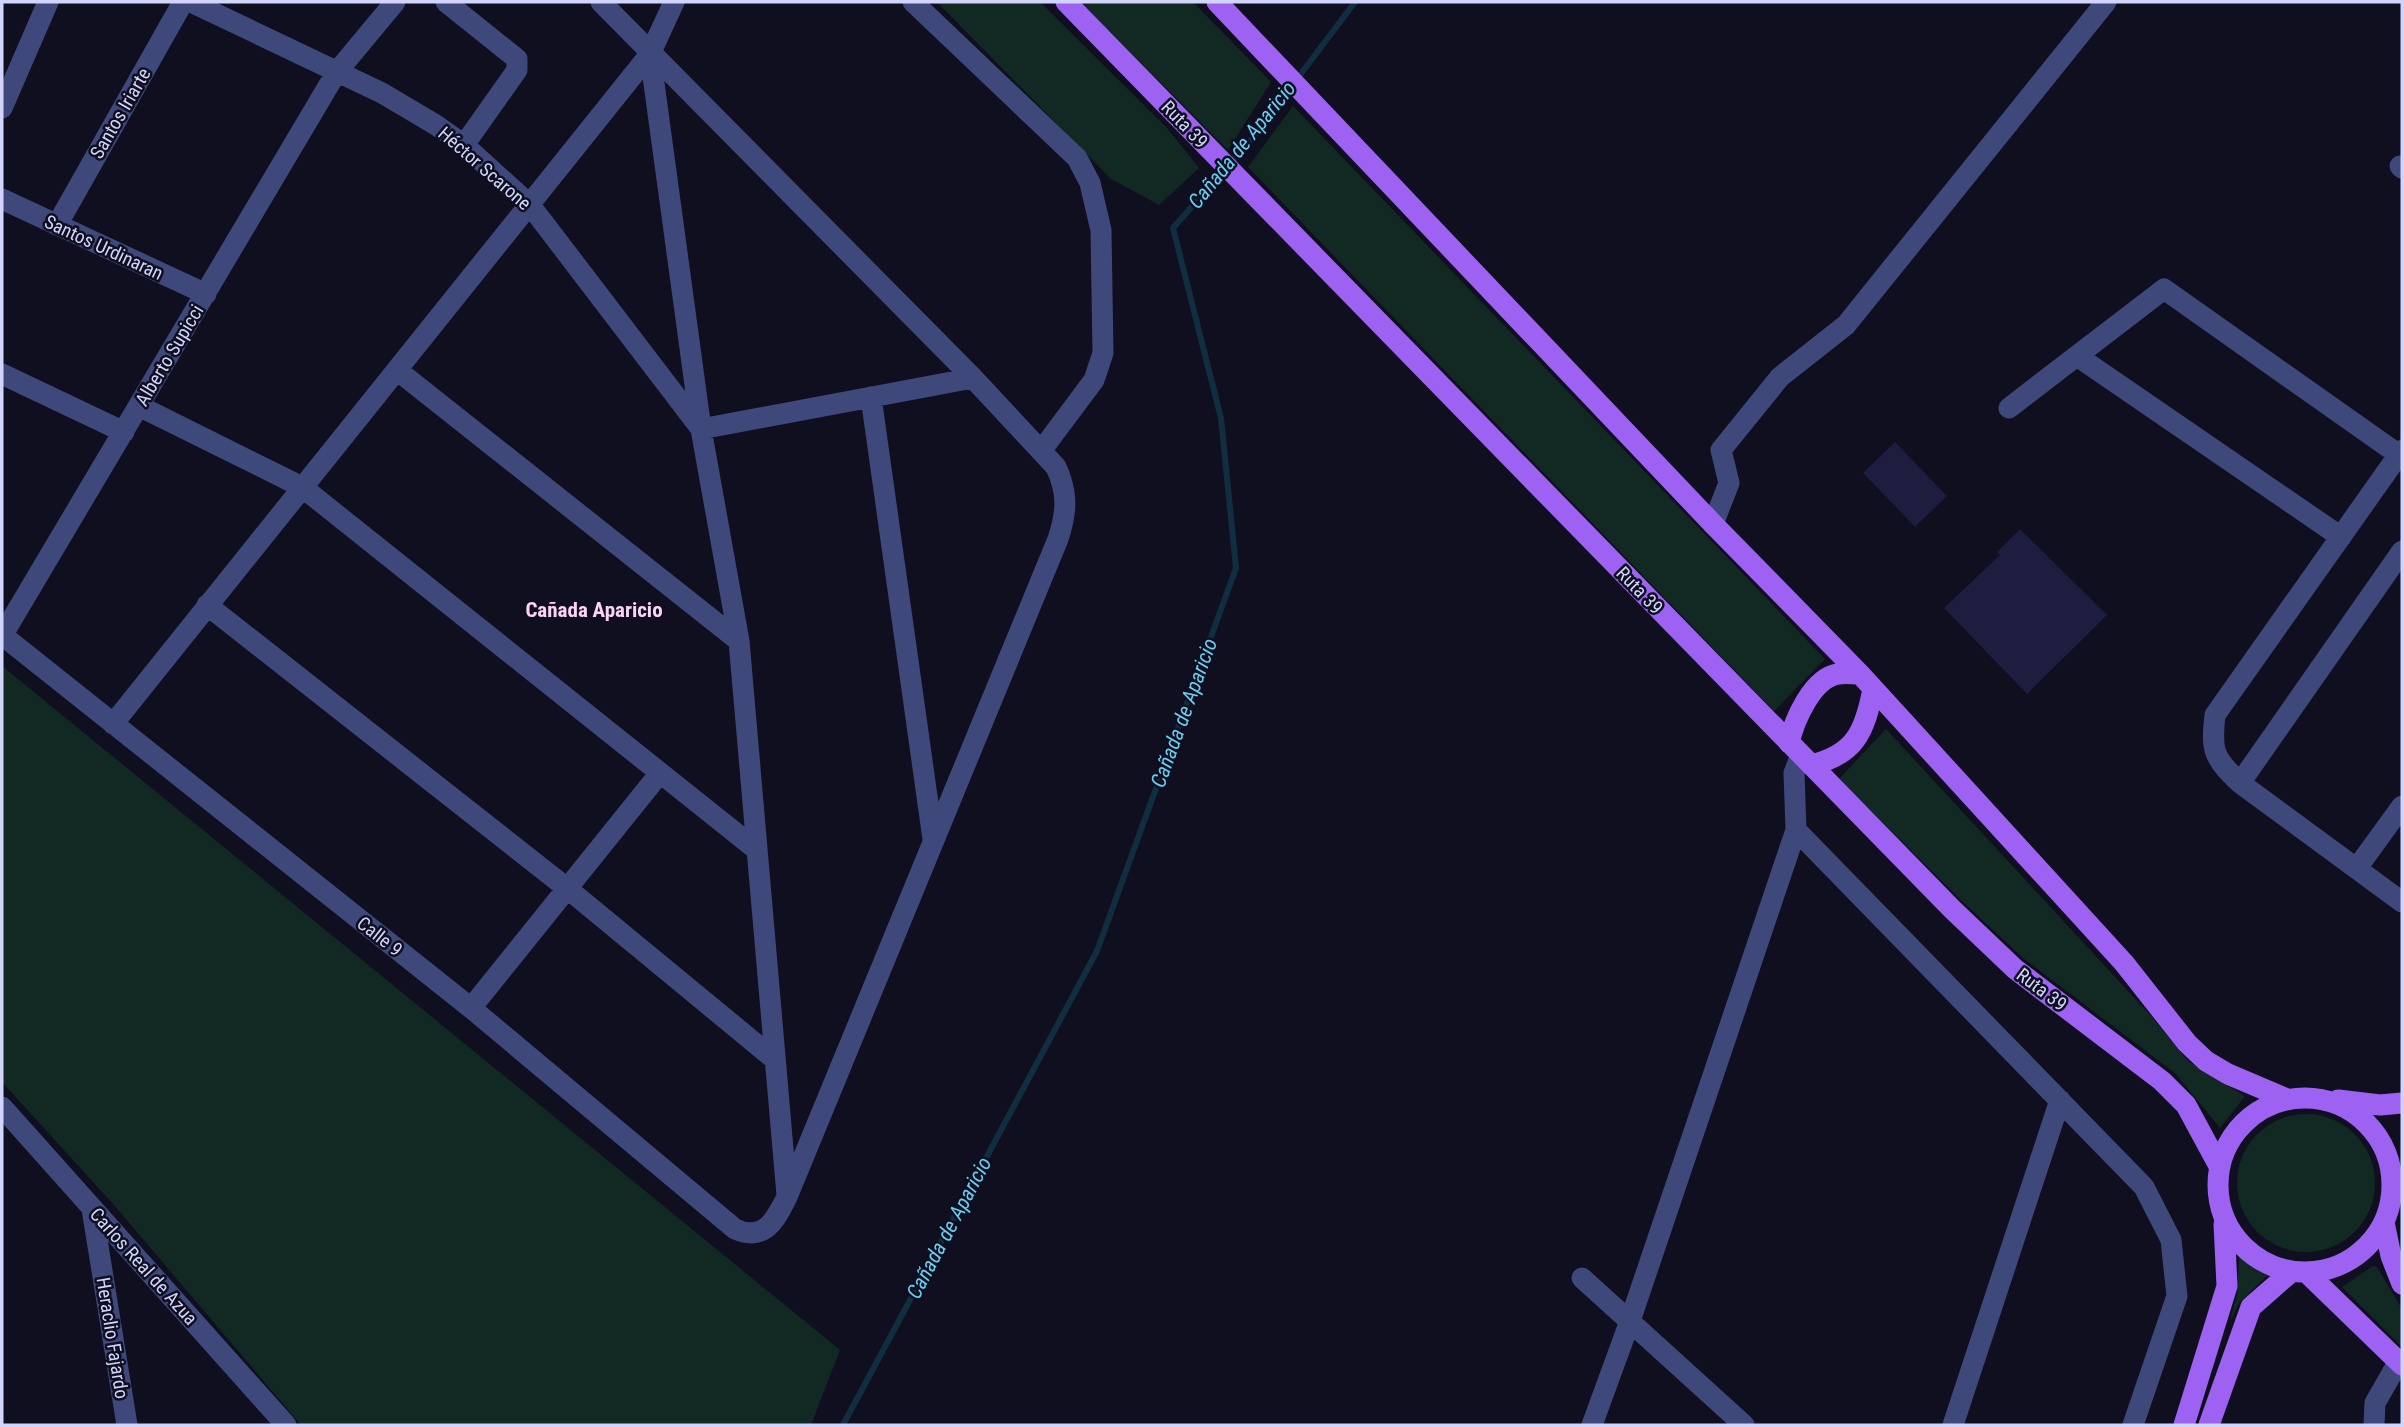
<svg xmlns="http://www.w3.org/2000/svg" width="2404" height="1427" font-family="'Roboto Condensed',sans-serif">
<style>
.green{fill:#122923}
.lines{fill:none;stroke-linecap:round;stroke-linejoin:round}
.stream{stroke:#112e41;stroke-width:6}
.building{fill:#1c1d3f}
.minor{stroke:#3e487b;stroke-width:21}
.major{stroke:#9e62f2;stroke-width:21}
.labels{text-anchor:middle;stroke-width:5;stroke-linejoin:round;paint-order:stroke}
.street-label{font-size:19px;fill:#d1d5fb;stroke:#0f0f20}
.water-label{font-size:21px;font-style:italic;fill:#68cff2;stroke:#0f0f20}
.neighbourhood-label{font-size:21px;font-weight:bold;fill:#fbd3f5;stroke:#0f0f20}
</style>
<rect width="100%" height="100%" fill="#0f0f20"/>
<path class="green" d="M 937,2 L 1040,2 L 1167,128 L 1199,168 L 1159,205 L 1111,179 Z
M 1080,2 L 1193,2 L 1271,82 L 1228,150 Z
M 1293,106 L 1825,659 L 1774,711 L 1248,167 Z
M 2,666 L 840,1350 L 811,1425 L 301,1425 L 114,1205 L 2,1082 Z
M 1886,729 L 2151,1016 L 2188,1061 L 2245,1096 L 2220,1128 L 2175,1073 L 2023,958 L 1962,901 L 1839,779 Z
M2237 1183a69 69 0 1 1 138 0a69 69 0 1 1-138 0Z
M 2239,1256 L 2268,1275 L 2239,1303 L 2229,1324 L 2237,1295 Z
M 2373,1266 L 2377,1267 L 2402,1309 L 2402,1347 L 2342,1287 Z"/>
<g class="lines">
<path class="stream" d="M 1297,79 L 1355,2
M 843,1425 L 1097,951 L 1236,568 L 1221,418 L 1173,228 L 1256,134 L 1291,87"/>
</g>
<path class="building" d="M 1895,442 L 1947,496 L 1915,527 L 1863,473 Z
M 2020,529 L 2107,615 L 2027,694 L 1944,608 L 2000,555 L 1997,552 Z"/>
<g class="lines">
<path class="minor" d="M 191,2 L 382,93 L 436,125 L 464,145 L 530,205 L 701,429 L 973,378
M 446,2 L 517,59 L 517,70 L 464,145
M 913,2 L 1077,158 L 1090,183 L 1101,230 L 1103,353 L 1094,380 L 1041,451
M 650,54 L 701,429 L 739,641 L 787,1195
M 2,108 L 48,2
M 2400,166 L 2402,168
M 2,199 L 206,294
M 57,225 L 183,2
M 2077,356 L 2341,537
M 397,370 L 739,641
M 2,374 L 124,432
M 871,397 L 933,839
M 139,406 L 302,487 L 757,850
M 2009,408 L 2164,289 L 2402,457
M 2402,450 L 2215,715 C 2211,751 2213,757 2240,783 L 2402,902
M 1713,524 L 1729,483 L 1721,450 L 1780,377 L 1846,325 L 2106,2
M 207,605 L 568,889 L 773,1058
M 2,635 L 471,1008 L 735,1229 C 764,1242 775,1221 787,1197 L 1058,539 C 1067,512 1068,493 1056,467 L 973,378 L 601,2
M 2,636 L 336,73 L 395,2
M 113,724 L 650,54 L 674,2
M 1801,755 L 1794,773 L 1796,830 L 2144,1187 L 2171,1240 L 2177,1296 L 2133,1425
M 2240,783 L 2402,551
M 2357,868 L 2402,806
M 471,1008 L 660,773
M 2,1107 L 286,1425
M 92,1209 L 127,1425
M 1582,1278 L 1744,1425
M 1592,1425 L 1630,1321 L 1796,830
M 1953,1425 L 2060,1100
M 2374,1425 L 2375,1403 L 2399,1361"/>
<path class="major" d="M 1066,2 L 1952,909 L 2015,969 L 2162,1081 L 2186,1105 L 2219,1166
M 1217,2 L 1713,524 L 1860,674 L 2124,963 L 2187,1043 L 2206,1061 L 2228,1074 L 2287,1099
M 1789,743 C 1794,721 1812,678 1838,674 C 1845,673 1853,674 1860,674
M 1811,765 C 1855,755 1865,731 1873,689
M2218 1185a87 87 0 1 1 174 0a87 87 0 1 1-174 0Z
M 2338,1100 L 2380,1105 L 2402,1103
M 2384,1222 L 2391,1256 L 2402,1284
M 2307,1273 L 2402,1365
M 2184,1425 L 2227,1286 L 2224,1224
M 2209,1425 L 2251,1307 L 2291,1272"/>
</g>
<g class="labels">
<g class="street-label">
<text transform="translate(120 113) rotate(-60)" y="7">Santos Iriarte</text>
<text transform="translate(1185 124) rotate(46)" y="7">Ruta 39</text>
<text transform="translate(485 168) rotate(41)" y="7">Héctor Scarone</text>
<text transform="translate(104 247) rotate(25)" y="7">Santos Urdinaran</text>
<text transform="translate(169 355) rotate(-59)" y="7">Alberto Supicci</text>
<text transform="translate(1640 590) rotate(46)" y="7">Ruta 39</text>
<text transform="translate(380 936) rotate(38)" y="7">Calle 9</text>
<text transform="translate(2042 989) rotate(37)" y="7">Ruta 39</text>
<text transform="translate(144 1266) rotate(48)" y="7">Carlos Real de Azua</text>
<text transform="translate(113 1338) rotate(81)" y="7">Heraclio Fajardo</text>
</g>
<g class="water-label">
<text transform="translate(1242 145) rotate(-51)" y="7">Cañada de Aparicio</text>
<text transform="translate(1184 713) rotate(-70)" y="7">Cañada de Aparicio</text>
<text transform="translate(949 1228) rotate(-62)" y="7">Cañada de Aparicio</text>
</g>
<g class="neighbourhood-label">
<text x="594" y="617">Cañada Aparicio</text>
</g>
</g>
<rect width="2404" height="1427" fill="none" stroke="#d1d5fb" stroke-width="7"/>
</svg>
